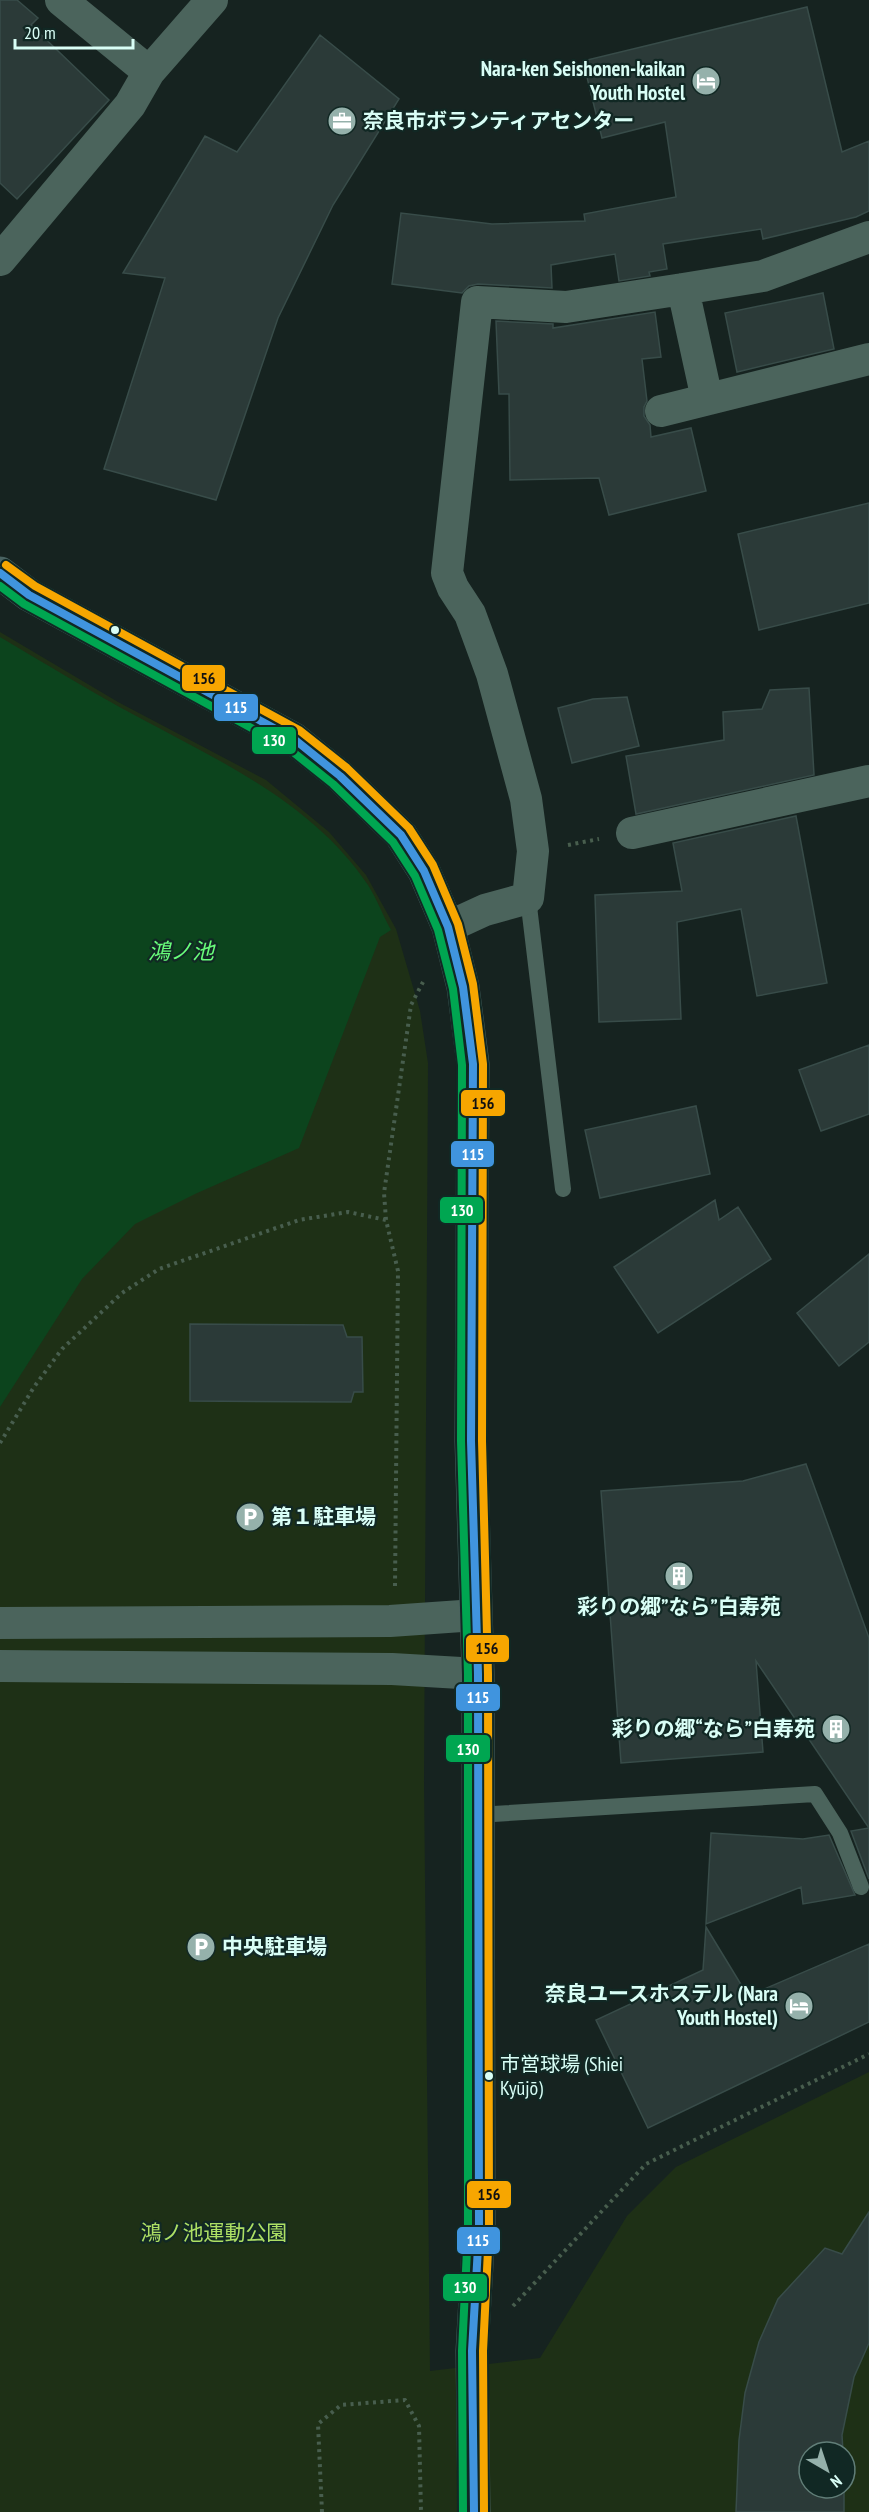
<svg xmlns="http://www.w3.org/2000/svg" width="869" height="2512" font-family="'PT Sans Narrow','Noto Sans JP',sans-serif">
<style>
.green{fill:#1e3016;fill-rule:evenodd}
.water{fill:#0c441d}
.building{fill:#2b3a38;stroke:#384c49;stroke-width:1.5}
.lines{fill:none;stroke-linecap:round;stroke-linejoin:round}
.path{stroke:#485e4e;stroke-width:4;stroke-dasharray:3 4.5;stroke-linecap:butt}
.lane{stroke:#4b645c;stroke-width:16}
.street{stroke:#4b645c;stroke-width:32}
.primary{stroke:#496261;stroke-width:33}
.bus-1-casing{stroke:#112824;stroke-width:12}
.bus-2-casing{stroke:#112824;stroke-width:12}
.bus-3-casing{stroke:#112824;stroke-width:12}
.bus-1{stroke:#4094de;stroke-width:8}
.bus-2{stroke:#00a651;stroke-width:8}
.bus-3{stroke:#f7a600;stroke-width:8}
.bus-dot{fill:#d9fef6;stroke:#112824;stroke-width:2}
.labels{text-anchor:middle;stroke-width:4.5;stroke-linejoin:round;paint-order:stroke}
.bus-label{font-size:20px;fill:#d9fef6;stroke:#112824;text-anchor:start}
.poi-label{font-size:21px;font-weight:bold;fill:#d9fef6;stroke:#112824;text-anchor:end}
.park-label{font-size:21px;fill:#addf64;stroke:#112824}
.water-label{font-size:22px;font-style:italic;fill:#68fd7a;stroke:#112824}
.line-badge{stroke:#112824;stroke-width:2}
.badge-label{font-size:16px;text-anchor:middle;font-weight:bold;fill:#fff}
.pale-badge-label{font-size:16px;text-anchor:middle;font-weight:bold;fill:#111}
</style>
<rect width="100%" height="100%" fill="#162320"/>
<path class="green" d="M 0,632 L 118,702 L 266,780 L 329,832 L 366,875 L 396,929 L 420,1011 L 428,1063 L 424,1782 L 430,2371 L 540,2358 L 627,2216 L 676,2167 L 869,2072 L 869,2512 L 0,2512 ZM 809,2452 L 845,2452 L 845,2488 L 809,2488 Z"/>
<path class="water" d="M 0,637 C 46,664 91,692 138,717 C 222,762 314,804 368,885 C 377,899 383,916 391,930 L 380,937 L 299,1148 L 195,1194 L 135,1224 L 82,1279 L 0,1407 Z"/>
<path class="building" d="M 0,0 L 17,0 L 38,18 L 31,25 L 109,100 L 17,199 L 0,183 Z
M 807,7 L 842,152 L 869,141 L 869,211 L 856,217 L 763,239 L 761,229 L 663,244 L 667,269 L 649,272 L 650,276 L 619,281 L 615,254 L 551,265 L 552,288 L 478,284 L 469,286 L 462,293 L 392,284 L 401,213 L 492,224 L 585,221 L 584,214 L 676,197 L 665,122 L 602,138 L 583,61 Z
M 320,35 L 399,99 L 333,205 L 278,318 L 216,500 L 104,469 L 165,278 L 123,273 L 205,136 L 237,152 Z
M 823,293 L 834,349 L 737,372 L 725,313 Z
M 655,312 L 661,357 L 642,359 L 647,401 L 644,407 L 644,416 L 650,425 L 651,437 L 691,428 L 706,491 L 609,515 L 599,478 L 510,480 L 509,394 L 499,394 L 496,321 L 553,324 L 553,328 Z
M 869,503 L 869,603 L 759,630 L 738,534 Z
M 809,688 L 814,775 L 636,814 L 626,756 L 724,740 L 723,712 L 762,709 L 770,690 Z
M 627,697 L 639,746 L 572,763 L 558,708 L 593,699 Z
M 796,816 L 827,983 L 757,996 L 741,909 L 677,922 L 681,1019 L 599,1022 L 595,895 L 682,891 L 673,843 Z
M 869,1045 L 869,1114 L 821,1131 L 799,1070 Z
M 696,1106 L 710,1174 L 600,1198 L 585,1130 Z
M 715,1200 L 719,1220 L 738,1207 L 771,1259 L 658,1333 L 614,1267 Z
M 869,1254 L 869,1342 L 839,1366 L 797,1313 Z
M 190,1324 L 343,1325 L 347,1337 L 362,1337 L 363,1392 L 354,1392 L 351,1402 L 190,1401 Z
M 806,1464 L 869,1638 L 869,1879 L 851,1831 L 869,1828 L 756,1661 L 763,1752 L 621,1763 L 601,1491 L 743,1481 Z
M 711,1833 L 803,1839 L 829,1835 L 855,1895 L 803,1904 L 801,1887 L 706,1924 Z
M 706,1927 L 748,1996 L 869,1944 L 869,2022 L 648,2128 L 596,2020 L 703,1970 Z
M 869,2212 L 869,2343 L 854,2377 L 842,2435 L 843,2452 L 809,2452 L 809,2488 L 844,2488 L 844,2512 L 736,2512 L 739,2440 L 745,2393 L 759,2342 L 778,2299 L 825,2248 L 842,2254 Z"/>
<g class="lines">
<path class="path" d="M 568,845 L 599,839
M 0,1443 L 34,1387 L 62,1349 L 122,1293 L 159,1269 L 299,1220 L 348,1212 L 386,1220
M 395,1586 L 398,1271 L 386,1220 L 384,1193 L 411,1005 L 423,982
M 513,2306 L 646,2164 L 869,2054
M 322,2512 L 318,2424 L 341,2405 L 405,2400 L 419,2426 L 421,2512"/>
<path class="lane" d="M 528,898 L 563,1189
M 477,1815 L 815,1794 L 840,1833 L 861,1887"/>
<path class="street" d="M 61,0 L 149,72
M 0,260 L 130,105 L 149,72 L 212,0
M 683,289 L 707,399
M 661,411 L 869,359
M 632,833 L 869,781
M 448,927 L 485,910 L 528,898 L 533,851 L 526,799 L 492,674 L 470,614 L 453,588 L 447,573 L 477,302 L 566,307 L 683,289 L 763,276 L 869,237
M 0,1623 L 390,1621 L 476,1615
M 0,1666 L 392,1669 L 478,1674"/>
<path class="primary" d="M 0,573 L 29,595 L 294,739 L 340,776 L 401,835 L 424,871 L 448,927 L 463,987 L 473,1064 L 471,1441 L 478,1674 L 479,2230 L 472,2351 L 474,2512"/>
<g class="bus-1-casing">
<path id="bus-1" d="M 0,573 L 29,595 L 294,739 L 340,776 L 401,835 L 424,871 L 448,927 L 463,987 L 473,1064 L 471,1441 L 478,1674 L 479,2230 L 472,2351 L 474,2512"/>
</g>
<g class="bus-2-casing">
<path id="bus-2" d="M 0,586 L 24,604 L 288,748 L 333,784 L 393,842 L 415,876 L 438,930 L 453,989 L 462,1065 L 461,1441 L 468,1674 L 468,2230 L 462,2351 L 463,2512"/>
</g>
<g class="bus-3-casing">
<path id="bus-3" d="M 6,565 L 35,586 L 299,730 L 347,768 L 409,828 L 433,865 L 458,924 L 473,984 L 483,1064 L 482,1441 L 488,1674 L 489,2230 L 483,2351 L 484,2512"/>
</g>
<use href="#bus-1" class="bus-1"/>
<use href="#bus-2" class="bus-2"/>
<use href="#bus-3" class="bus-3"/>
</g>
<defs>
<g id="hotel-disc" transform="scale(1.5)"><circle r="9.5" fill="#95b1ab" stroke="#112824"/><path d="M-6-4.5h1.5V1H6V5H4.5V3h-9V5H-6ZM-4 0a1.8 1.8 0 1 1 3.6 0ZM.5 0V-2.5h3Q6-2.5 6 0Z" fill="#fff"/></g>
<g id="office-disc" transform="scale(1.5)"><circle r="9.5" fill="#95b1ab" stroke="#112824"/><path d="M-6-3h4V-5.5h4V-3h4V5H-6ZM-1-4.5V-3h2v-1.5ZM-6 0V1H6V0Z" fill="#fff"/></g>
<g id="parking-disc" transform="scale(1.5)"><circle r="9.5" fill="#95b1ab" stroke="#112824"/><path d="M-3.5-5.5H1a3.5 3.5 0 0 1 0 7H-1V5.5H-3.5ZM-1-3.4V-.6H.8a1.4 1.4 0 0 0 0-2.8Z" fill="#fff"/></g>
<g id="building-disc" transform="scale(1.5)"><circle r="9.5" fill="#95b1ab" stroke="#112824"/><path d="M-4-6H4V6H1V3H-1V6H-4ZM-2.5-4.3h1.7v1.8h-1.7ZM.8-4.3h1.7v1.8H.8ZM-2.5-1h1.7V.8h-1.7ZM.8-1h1.7V.8H.8Z" fill="#fff"/></g>
</defs>
<g fill-rule="evenodd">
<use href="#hotel-disc" x="706" y="81"/>
<use href="#office-disc" x="342" y="121"/>
<use href="#parking-disc" x="250" y="1517"/>
<use href="#building-disc" x="679" y="1576"/>
<use href="#building-disc" x="836" y="1729"/>
<use href="#parking-disc" x="201" y="1947"/>
<use href="#hotel-disc" x="799" y="2006"/>
</g>
<g class="bus-dot">
<circle cx="115" cy="630" r="5"/>
<circle cx="489" cy="2076" r="5"/>
</g>
<g class="labels">
<g class="bus-label">
<text x="500" y="2071">市営球場 (Shiei<tspan x="500" dy="24">Kyūjō)</tspan></text>
</g>
<g class="poi-label">
<text x="685" y="76">Nara-ken Seishonen-kaikan<tspan x="685" dy="24">Youth Hostel</tspan></text>
<text x="363" y="128" text-anchor="start">奈良市ボランティアセンター</text>
<text x="271" y="1524" text-anchor="start">第１駐車場</text>
<text x="679" y="1614" text-anchor="middle">彩りの郷”なら”白寿苑</text>
<text x="815" y="1736">彩りの郷“なら”白寿苑</text>
<text x="222" y="1954" text-anchor="start">中央駐車場</text>
<text x="778" y="2001">奈良ユースホステル (Nara<tspan x="778" dy="24">Youth Hostel)</tspan></text>
</g>
<g class="park-label">
<text x="214" y="2240">鴻ノ池運動公園</text>
</g>
<g class="water-label">
<text x="181" y="959">鴻ノ池</text>
</g>
</g>
<g class="line-badge">
<rect x="181" y="664" width="45" height="28" rx="6" fill="#f7a600"/>
<rect x="213" y="693" width="46" height="29" rx="6" fill="#4094de"/>
<rect x="251" y="726" width="46" height="29" rx="6" fill="#00a651"/>
<rect x="460" y="1089" width="46" height="28" rx="6" fill="#f7a600"/>
<rect x="450" y="1140" width="45" height="28" rx="6" fill="#4094de"/>
<rect x="439" y="1196" width="45" height="28" rx="6" fill="#00a651"/>
<rect x="465" y="1634" width="45" height="29" rx="6" fill="#f7a600"/>
<rect x="455" y="1683" width="46" height="29" rx="6" fill="#4094de"/>
<rect x="445" y="1734" width="46" height="29" rx="6" fill="#00a651"/>
<rect x="466" y="2180" width="46" height="29" rx="6" fill="#f7a600"/>
<rect x="456" y="2226" width="45" height="29" rx="6" fill="#4094de"/>
<rect x="442" y="2273" width="46" height="29" rx="6" fill="#00a651"/>
</g>
<g class="badge-label">
<text x="236" y="713">115</text>
<text x="274" y="746">130</text>
<text x="473" y="1160">115</text>
<text x="462" y="1216">130</text>
<text x="478" y="1703">115</text>
<text x="468" y="1755">130</text>
<text x="478" y="2246">115</text>
<text x="465" y="2293">130</text>
</g>
<g class="pale-badge-label">
<text x="204" y="684">156</text>
<text x="483" y="1109">156</text>
<text x="487" y="1654">156</text>
<text x="489" y="2200">156</text>
</g>
<g transform="translate(827 2470) rotate(141)"><circle r="28" fill="#112824" stroke="#617e78" stroke-width="1.5"/>
<path d="M0-4.5L10 22L0 15L-10 22Z" fill="#95b1ab"/>
<text y="-9" font-size="16" font-weight="bold" text-anchor="middle" fill="#d9fef6">N</text>
</g>
<path d="M15 39v9h118v-9" fill="none" stroke="#d9fef6" stroke-width="3"/>
<text x="24" y="39" font-size="18" fill="#d9fef6" stroke="#112824" stroke-width="4.5" paint-order="stroke">20 m</text>
</svg>
